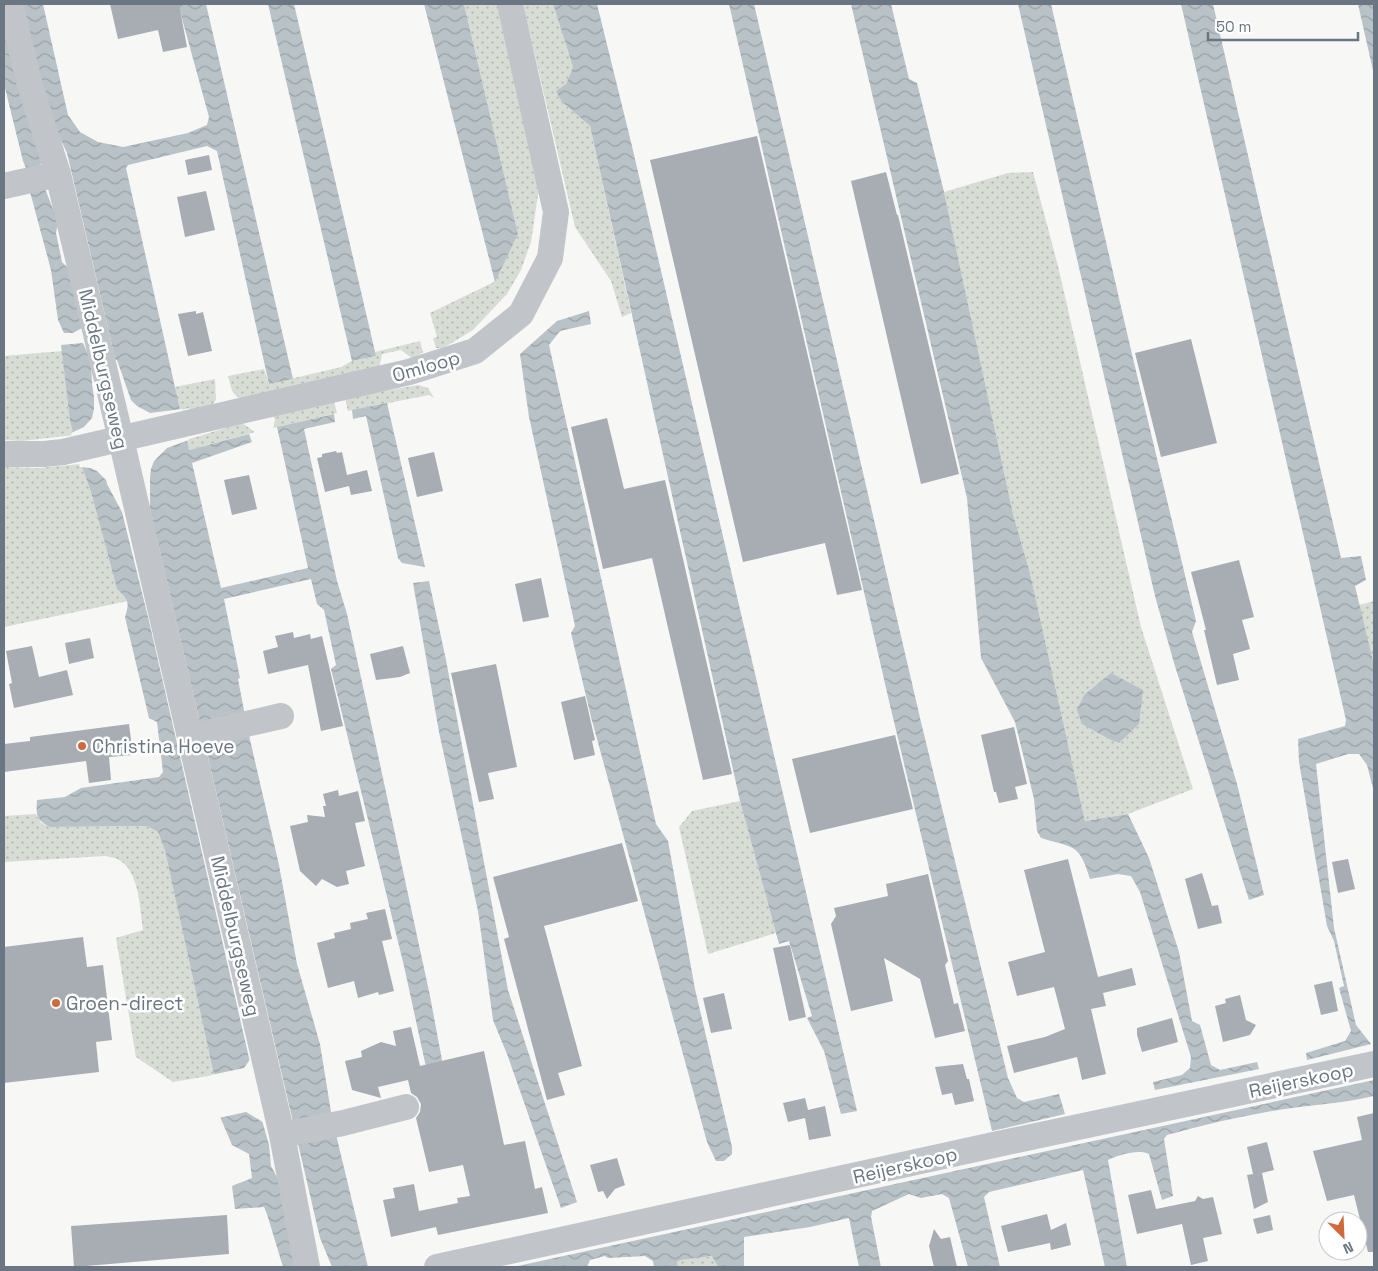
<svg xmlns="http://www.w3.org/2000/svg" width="1378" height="1271" font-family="'Space Grotesk',sans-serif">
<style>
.grass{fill:url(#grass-dots)}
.water{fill:url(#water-waves)}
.pier{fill:#f7f7f5}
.building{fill:#a7adb3}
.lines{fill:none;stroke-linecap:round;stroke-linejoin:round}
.minor{stroke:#c1c4c8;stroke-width:26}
.poi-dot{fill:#d0693c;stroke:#fff;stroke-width:2}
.labels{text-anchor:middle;stroke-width:5;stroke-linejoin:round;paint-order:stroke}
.street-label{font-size:19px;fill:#6a7682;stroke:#fff}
.poi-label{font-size:19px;fill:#6a7682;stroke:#fff;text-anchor:start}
</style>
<defs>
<pattern id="grass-dots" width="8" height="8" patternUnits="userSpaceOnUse" patternTransform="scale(1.25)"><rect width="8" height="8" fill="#d7dcd5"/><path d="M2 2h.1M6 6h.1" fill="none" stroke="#b2b7b2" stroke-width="1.8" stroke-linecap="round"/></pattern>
<pattern id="water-waves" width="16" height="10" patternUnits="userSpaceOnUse" patternTransform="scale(1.25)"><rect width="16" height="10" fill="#b9c2c7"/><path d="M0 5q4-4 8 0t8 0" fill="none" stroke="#9aa2a7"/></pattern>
</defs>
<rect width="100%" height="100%" fill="#f7f7f5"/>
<path class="grass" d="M 464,4 L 499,4 L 540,181 L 531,242 L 521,270 L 507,294 L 473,330 L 443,348 L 436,348 L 433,338 L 437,337 L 430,313 L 494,282 L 518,234 Z
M 523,4 L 553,4 L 573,67 L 566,84 L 562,102 L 590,126 L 631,313 L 622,317 L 611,281 L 575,227 Z
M 1033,172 L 1058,266 L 1141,627 L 1193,789 L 1128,814 L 1085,821 L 1030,573 L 1013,514 L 944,192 L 1008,173 Z
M 420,341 L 423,352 L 413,359 L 401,350 L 382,354 L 379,369 L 245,400 C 231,396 232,389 228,376 L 264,369 L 269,384 L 341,367 L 352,361 L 376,356 L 375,352 Z
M 62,351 L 70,421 L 74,435 L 22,441 L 4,440 L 4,356 Z
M 215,379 L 216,400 L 210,407 L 190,411 L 189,408 L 179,411 L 175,387 Z
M 418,385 L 428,388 L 434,398 L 429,395 L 348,411 L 345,398 Z
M 334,401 L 337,413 L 273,428 L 275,420 L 273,416 Z
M 242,423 L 255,432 L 189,450 L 186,440 Z
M 81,464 L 91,492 L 117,589 L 128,601 L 4,627 L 4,467 L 39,468 Z
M 1374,601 L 1374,665 L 1359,605 Z
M 740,801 L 776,933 L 708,954 L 679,827 L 692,811 Z
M 36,814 L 41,823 L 50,827 L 147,826 L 158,832 L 165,851 L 214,1075 L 173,1082 L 136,1057 L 116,938 L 143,930 C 140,909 139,868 117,859 C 113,857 109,857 105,856 L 4,862 L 4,816 Z
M 712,1256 L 718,1267 L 678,1267 L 677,1262 L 681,1260 Z"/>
<path class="water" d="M 17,4 L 43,4 L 68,115 L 80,132 L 98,142 L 123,147 L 188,133 L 207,125 L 209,117 L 178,4 L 206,4 L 293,379 L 269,384 L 217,151 L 207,146 L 128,165 L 126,168 L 189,450 L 249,434 L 252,442 L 192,463 L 221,588 L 308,568 L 277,427 L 334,414 L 335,422 L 304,429 L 337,581 L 347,614 L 375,741 L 430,996 L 457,1140 L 431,1090 L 404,966 L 331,669 L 336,665 L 324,610 L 317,604 L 311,579 L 224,599 L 240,678 L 238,679 L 248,731 L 279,865 L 297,964 L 320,1044 L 332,1118 L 368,1267 L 332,1267 L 320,1238 L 149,504 L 150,470 L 135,406 L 131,402 L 115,358 L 67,153 L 54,125 Z
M 268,4 L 294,4 L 376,356 L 352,361 Z
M 424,4 L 464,4 L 518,234 L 495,282 Z
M 553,4 L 597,4 L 631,142 L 857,1111 L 841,1114 L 824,1051 L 807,1018 L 812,1016 L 789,941 L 779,944 L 740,801 L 590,126 L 562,102 L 556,91 L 566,84 L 573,67 Z
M 729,4 L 754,4 L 921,722 L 1008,1078 L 1017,1098 L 1024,1102 L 1059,1094 L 1065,1114 L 992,1131 L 889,701 Z
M 851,4 L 891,4 L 909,79 L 917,83 L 944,192 L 1013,514 L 1030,573 L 1085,821 L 1128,814 L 1149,858 L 1179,952 L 1192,1021 L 1200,1025 L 1211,1065 L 1220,1070 L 1257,1062 L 1259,1069 L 1155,1090 L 1153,1082 L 1182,1075 L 1190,1068 L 1191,1057 L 1140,892 L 1131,876 L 1118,874 L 1090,879 C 1079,843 1074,848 1041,838 L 1037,831 L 1034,799 L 1015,722 L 981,658 L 967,498 Z
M 1018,4 L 1051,4 L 1131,350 L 1196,621 L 1192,632 L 1237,784 L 1264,895 L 1249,900 L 1174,663 L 1155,596 Z
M 1181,4 L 1213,4 L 1341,558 L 1361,556 L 1366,580 L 1355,586 L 1374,665 L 1374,792 L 1367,765 L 1359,754 L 1348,754 L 1316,764 L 1334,928 L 1356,1025 L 1371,1044 L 1307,1060 L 1306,1053 L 1345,1041 L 1351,1031 L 1339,988 L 1344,986 L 1334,941 L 1327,926 L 1299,762 L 1298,739 L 1345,726 L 1346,720 Z
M 1358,4 L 1374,4 L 1374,75 Z
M 4,14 L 42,163 L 33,169 L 27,171 L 23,161 L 4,84 Z
M 44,186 L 58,222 L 56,233 L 62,262 L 71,271 L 82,328 L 73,333 L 64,333 L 58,320 L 51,270 L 29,188 Z
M 589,311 L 591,324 L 560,331 L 549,345 L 656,824 L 668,841 L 695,989 L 732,1147 L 732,1154 L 724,1161 L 716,1161 L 707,1142 L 591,717 L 571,633 L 575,626 L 529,417 L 520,354 L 557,321 Z
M 83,343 L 91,361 L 92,384 L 107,484 L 122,512 L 149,621 L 249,1058 L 254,1092 L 269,1145 L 271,1166 L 279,1181 L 298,1267 L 283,1267 L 267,1214 L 264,1207 L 235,1209 L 232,1186 L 252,1178 L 249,1154 L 232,1145 L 221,1119 L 214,1075 L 165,851 L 158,832 L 147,826 L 50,827 C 36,820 36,815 37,800 L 65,797 L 81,788 L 159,777 L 163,772 L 157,722 L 149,718 L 125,617 C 130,601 128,600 117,589 L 91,492 L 82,467 L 70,421 L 61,345 Z
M 387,403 L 425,567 L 402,563 L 398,558 L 366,416 L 353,419 L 352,410 Z
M 429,581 L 446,660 L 508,990 L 577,1202 L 561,1208 L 507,1054 L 493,1020 L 478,911 L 439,732 L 413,583 Z
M 1111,673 L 1143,690 L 1139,724 L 1119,743 L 1109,739 L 1082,724 L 1077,710 L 1084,695 Z
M 1374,1080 L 1374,1096 C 1340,1104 1306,1105 1272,1111 C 1237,1117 1202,1125 1167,1135 L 1164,1139 L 1173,1196 L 1162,1200 L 1149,1154 C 1138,1149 1119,1155 1108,1160 L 1127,1267 L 1105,1267 L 1083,1170 L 989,1192 L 984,1197 L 1000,1267 L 968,1267 L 949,1198 L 942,1194 L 921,1198 L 909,1194 L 872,1211 L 871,1217 L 881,1267 L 859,1267 L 849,1218 L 810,1227 L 744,1237 L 744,1267 L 718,1267 L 712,1256 L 681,1260 L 677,1262 L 678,1267 L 654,1267 L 653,1261 L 645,1256 L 608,1258 L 605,1256 L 590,1260 L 587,1267 L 513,1267 Z"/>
<path class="pier" d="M 117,360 L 131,400 L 137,406 L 150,413 L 182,409 L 189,440 L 167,448 L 154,461 L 151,469 L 150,478 L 150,509 L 146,504 L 148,470 L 133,407 L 129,403 L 113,361 Z
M 94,373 L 94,383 L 109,483 L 97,471 L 90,468 L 80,467 L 71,433 L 84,427 L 92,418 L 94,409 Z
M 251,1058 L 257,1092 L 266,1124 L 246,1112 L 219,1118 L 211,1075 L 244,1068 Z"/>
<path class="building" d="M 110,4 L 179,4 L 187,47 L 163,52 L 158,30 L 118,39 Z
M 757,136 L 862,590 L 837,595 L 825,543 L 743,562 L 650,160 Z
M 209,155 L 212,170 L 188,175 L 185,160 Z
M 886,172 L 897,215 L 898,215 L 959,474 L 921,484 L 851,181 Z
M 206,191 L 215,230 L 185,237 L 177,197 Z
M 196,311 L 196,314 L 203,312 L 212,351 L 188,356 L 178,314 Z
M 1191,339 L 1217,443 L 1161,457 L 1135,353 Z
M 607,418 L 624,489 L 665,480 L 732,774 L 703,780 L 652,558 L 603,569 L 571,427 Z
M 336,451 L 337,453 L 342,452 L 347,475 L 367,470 L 372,491 L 351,495 L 349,486 L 325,492 L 317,458 L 322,457 L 322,454 Z
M 434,452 L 443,491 L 417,497 L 408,458 Z
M 249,475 L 257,509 L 232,515 L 224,480 Z
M 1239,560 L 1254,617 L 1242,620 L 1250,649 L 1233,654 L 1239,680 L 1217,685 L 1204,630 L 1206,630 L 1191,572 Z
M 541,578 L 549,617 L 523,622 L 515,584 Z
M 293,632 L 294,638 L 310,634 L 311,639 L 322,636 L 343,726 L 321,731 L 308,665 L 268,674 L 263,651 L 278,647 L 275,636 Z
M 90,638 L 94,658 L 69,664 L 65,643 Z
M 32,646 L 39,677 L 67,670 L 73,695 L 14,708 L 9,684 L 12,683 L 6,651 Z
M 403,646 L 410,673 L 400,677 L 376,680 L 370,654 Z
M 496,664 L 517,767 L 488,773 L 494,799 L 479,802 L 451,673 Z
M 585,696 L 595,740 L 592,741 L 595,755 L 574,760 L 561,702 Z
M 129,724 L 133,755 L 109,757 L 111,780 L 89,783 L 86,761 L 4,772 L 4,744 L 30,741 L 30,737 Z
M 1014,727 L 1027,784 L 1015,787 L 1018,799 L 999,803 L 996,792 L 994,792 L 981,735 Z
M 895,735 L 913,809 L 810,833 L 792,759 Z
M 338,790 L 339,796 L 358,791 L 365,821 L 355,823 L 365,866 L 346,871 L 349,884 L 337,887 L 322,879 L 316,886 L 300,871 L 290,826 L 308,822 L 307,815 L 325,817 L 323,806 L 326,806 L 323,794 Z
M 622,843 L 638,901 L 544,926 L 582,1066 L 558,1073 L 565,1095 L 547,1100 L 504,939 L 509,937 L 493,877 Z
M 1068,859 L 1098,977 L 1132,968 L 1136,985 L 1103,993 L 1106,1006 L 1091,1009 L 1106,1074 L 1082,1080 L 1077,1057 L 1014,1073 L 1007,1046 L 1045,1037 L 1065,1029 L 1054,987 L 1017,996 L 1008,962 L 1045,952 L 1024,870 Z
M 1348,859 L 1355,889 L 1338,893 L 1332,862 Z
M 1202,873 L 1212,906 L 1218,905 L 1222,923 L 1198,929 L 1185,879 Z
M 928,874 L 948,961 L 945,965 L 954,1004 L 958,1003 L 965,1031 L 935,1038 L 920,979 L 884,958 L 893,1001 L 851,1011 L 831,924 L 836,916 L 834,908 L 888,896 L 886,884 Z
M 385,909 L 392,939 L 382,941 L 394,991 L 379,995 L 378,992 L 358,998 L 354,981 L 328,988 L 317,943 L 335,938 L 334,933 L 351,929 L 350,923 L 368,919 L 366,913 Z
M 83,937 L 87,967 L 103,965 L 112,1040 L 96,1042 L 99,1072 L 4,1083 L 4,947 Z
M 790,945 L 806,1017 L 789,1021 L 773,948 Z
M 1332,981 L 1338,1011 L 1321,1015 L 1314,985 Z
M 724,993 L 732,1029 L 711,1033 L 703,998 Z
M 1240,995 L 1246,1020 L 1256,1025 L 1250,1035 L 1223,1042 L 1215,1006 L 1226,1003 L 1225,999 Z
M 1172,1018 L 1178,1042 L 1142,1052 L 1137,1035 L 1137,1028 Z
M 411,1027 L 420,1066 L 484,1051 L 504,1145 L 525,1141 L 535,1189 L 542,1187 L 548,1213 L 438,1235 L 436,1227 L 391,1237 L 383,1200 L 395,1198 L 393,1188 L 414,1184 L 419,1211 L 458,1203 L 457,1198 L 470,1196 L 463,1165 L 429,1172 L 416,1118 L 420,1112 L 421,1104 L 417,1097 L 411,1093 L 408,1080 L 378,1087 L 381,1098 L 352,1090 L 345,1061 L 362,1057 L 361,1051 L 381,1042 L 396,1046 L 393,1031 Z
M 963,1064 L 967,1079 L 969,1079 L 974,1101 L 955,1105 L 952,1093 L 942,1095 L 935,1067 Z
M 805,1098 L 808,1110 L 825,1106 L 831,1136 L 809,1140 L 805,1118 L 788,1122 L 783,1103 Z
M 1374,1113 L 1374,1252 L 1368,1252 L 1354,1195 L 1327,1201 L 1313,1151 L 1362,1140 L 1357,1117 Z
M 1267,1142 L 1274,1170 L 1262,1173 L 1268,1202 L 1254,1209 L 1247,1175 L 1253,1174 L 1247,1147 Z
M 617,1158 L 625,1185 L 615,1189 L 607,1199 L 603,1191 L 598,1192 L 590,1165 Z
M 1151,1190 L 1156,1209 L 1195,1201 L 1198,1196 L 1203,1199 L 1213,1197 L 1222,1234 L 1203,1238 L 1208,1261 L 1191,1265 L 1182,1224 L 1137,1234 L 1128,1195 Z
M 1047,1214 L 1051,1230 L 1066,1223 L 1071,1245 L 1051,1250 L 1050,1243 L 1008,1252 L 1001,1226 Z
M 227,1215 L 229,1254 L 74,1267 L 71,1226 Z
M 1270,1215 L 1273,1230 L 1257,1234 L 1253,1219 Z
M 934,1229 L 941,1239 L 950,1237 L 957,1267 L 934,1267 L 929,1246 Z"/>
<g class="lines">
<path class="minor" d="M 10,4 L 30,85 L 58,174 L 121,439 L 282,1135 L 307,1267
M 4,186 L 58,174
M 4,454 L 44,454 L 63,452 L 409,372 L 475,351 L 521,314 L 550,258 L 556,212 L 510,4
M 190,737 L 281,716
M 282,1135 L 343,1123 L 406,1107
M 437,1267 L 989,1146 L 1374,1064"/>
</g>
<g class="poi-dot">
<circle cx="82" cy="746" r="5"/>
<circle cx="56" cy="1003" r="5"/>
</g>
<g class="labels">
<g class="street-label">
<text transform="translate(426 366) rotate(-16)" y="7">Omloop</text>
<text transform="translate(104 369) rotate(77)" y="7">Middelburgseweg</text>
<text transform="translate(236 936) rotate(77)" y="7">Middelburgseweg</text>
<text transform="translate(1301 1080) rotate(-12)" y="7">Reijerskoop</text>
<text transform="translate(905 1165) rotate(-13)" y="7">Reijerskoop</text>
</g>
<g class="poi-label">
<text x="92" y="753">Christina Hoeve</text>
<text x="66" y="1010">Groen-direct</text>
</g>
</g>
<rect width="1378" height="1271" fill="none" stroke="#6a7682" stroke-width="10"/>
<g transform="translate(1343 1236) rotate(156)"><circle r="24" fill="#ffffff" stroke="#c3c8cd"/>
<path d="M0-4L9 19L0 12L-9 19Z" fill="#d0693c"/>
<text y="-8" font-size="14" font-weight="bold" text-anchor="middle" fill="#6a7682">N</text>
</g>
<path d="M1208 32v8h150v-8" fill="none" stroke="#6a7682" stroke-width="2.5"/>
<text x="1216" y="32" font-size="15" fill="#6a7682" stroke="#ffffff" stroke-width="4" paint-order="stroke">50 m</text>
</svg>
